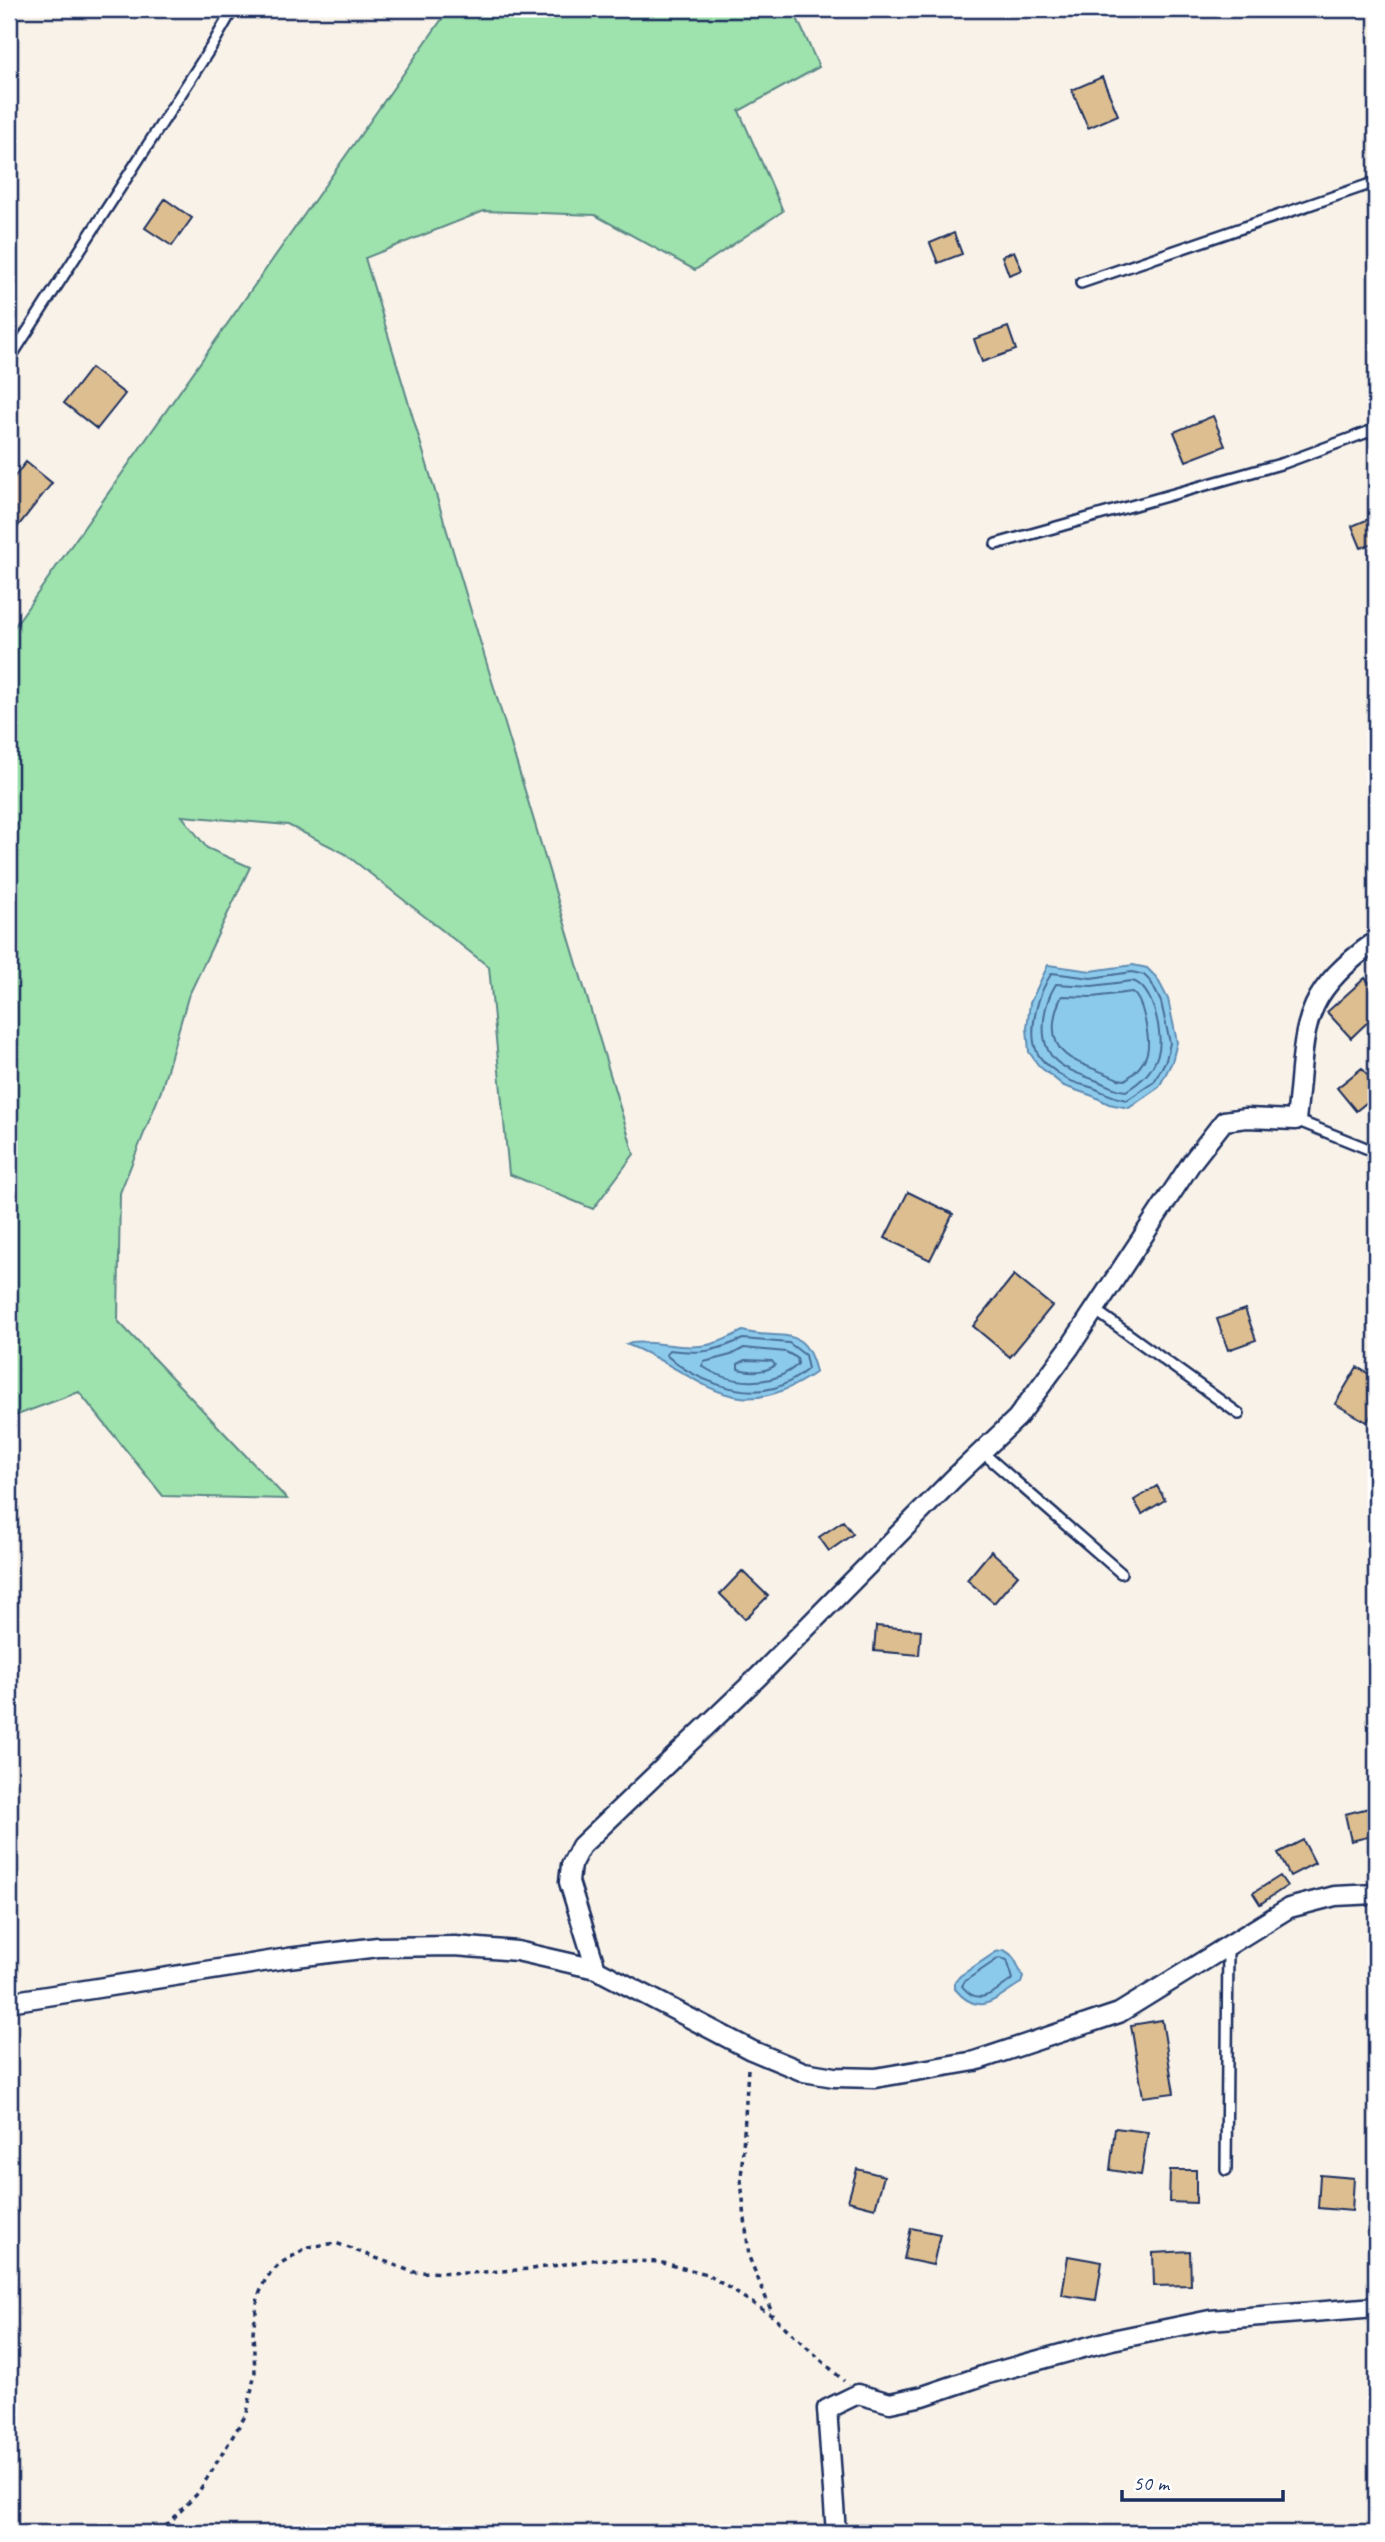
<svg xmlns="http://www.w3.org/2000/svg" width="1385" height="2542" font-family="Caveat,sans-serif">
<style>
.green{fill:#9ee2ad;stroke:#5c8886;stroke-width:2}
.water{fill:#8ccaec;stroke:#5f8cb3;stroke-width:2}
.lines{fill:none;stroke-linecap:round;stroke-linejoin:round}
.shore{stroke:#486d97;stroke-width:2}
.building{fill:#ddbe90;stroke:#1b2f5e;stroke-width:2}
.lane-casing{stroke:#1b2f5e;stroke-width:14}
.street-casing{stroke:#1b2f5e;stroke-width:23}
.path{stroke:#1b2f5e;stroke-width:3.5;stroke-dasharray:5 5;stroke-linecap:butt}
.lane{stroke:#fff;stroke-width:9}
.street{stroke:#fff;stroke-width:18}
</style>
<rect width="100%" height="100%" fill="#f8f2e9"/>
<filter id="ink" filterUnits="userSpaceOnUse"><feTurbulence type="fractalNoise" baseFrequency=".0143" numOctaves="2"/><feDisplacementMap in="SourceGraphic" scale="14" xChannelSelector="R" yChannelSelector="G"/><feConvolveMatrix kernelMatrix="1 2 1 2 8 2 1 2 1" color-interpolation-filters="sRGB"/></filter>
<g filter="url(#ink)">
<path class="green" d="M 449,9 L 793,9 L 819,67 L 739,111 L 783,211 L 695,270 L 595,215 L 484,211 L 365,258 L 634,1154 L 593,1209 L 509,1174 L 489,967 L 344,853 L 288,825 L 182,816 L 207,848 L 250,867 L 188,997 L 161,1091 L 120,1193 L 118,1321 L 287,1499 L 163,1496 L 79,1392 L 9,1418 L 9,634 Z"/>
<path class="water" d="M 1048,965 L 1091,971 L 1133,965 L 1147,968 L 1157,978 L 1168,999 L 1177,1042 L 1172,1062 L 1159,1087 L 1129,1108 L 1109,1104 L 1093,1096 L 1064,1086 L 1039,1066 L 1029,1052 L 1027,1028 L 1030,1003 Z
M 743,1331 C 781,1342 804,1321 816,1372 C 732,1431 701,1373 626,1344 C 651,1339 676,1349 700,1346 C 716,1345 729,1337 743,1331 Z
M 1004,1950 C 1016,1956 1017,1966 1023,1977 L 1021,1983 C 995,1998 980,2019 955,1989 L 955,1982 L 960,1976 L 996,1952 Z"/>
<g class="lines">
<path class="shore" d="M 1132,972 L 1144,975 L 1151,982 L 1161,1002 L 1170,1043 L 1166,1060 L 1154,1082 L 1127,1100 C 1115,1098 1107,1094 1096,1089 C 1086,1085 1074,1084 1065,1078 C 1055,1071 1042,1063 1037,1052 C 1027,1030 1039,991 1052,973 L 1091,978 Z
M 1132,981 C 1153,985 1164,1036 1158,1054 C 1153,1071 1142,1081 1126,1091 C 1114,1090 1106,1084 1095,1080 C 1062,1068 1040,1060 1044,1020 C 1045,1007 1049,995 1056,984 L 1092,986 Z
M 1132,992 C 1139,997 1142,1007 1144,1016 C 1151,1045 1152,1061 1125,1080 L 1118,1079 C 1089,1064 1050,1063 1054,1022 C 1055,1012 1057,1005 1062,996 L 1093,997 Z
M 743,1339 L 789,1343 L 805,1355 L 808,1369 C 798,1377 786,1385 774,1388 C 739,1398 691,1378 666,1355 L 669,1350 C 703,1354 712,1352 743,1339 Z
M 744,1348 L 786,1352 L 797,1358 L 798,1364 C 773,1388 730,1385 702,1366 L 704,1362 L 731,1355 Z
M 746,1360 L 772,1361 L 775,1365 C 766,1373 749,1372 738,1369 L 738,1364 Z
M 999,1958 L 1007,1960 L 1013,1979 C 996,1990 979,2009 962,1986 L 965,1981 Z"/>
</g>
<path class="building" d="M 1102,77 L 1118,115 L 1088,128 L 1072,90 Z
M 165,199 L 192,218 L 172,246 L 145,228 Z
M 954,233 L 962,254 L 938,263 L 930,243 Z
M 1014,251 L 1022,270 L 1009,275 L 1002,256 Z
M 1008,327 L 1016,350 L 982,362 L 974,339 Z
M 91,368 L 125,394 L 97,429 L 64,403 Z
M 1213,416 L 1225,446 L 1186,461 L 1174,432 Z
M 26,462 L 52,483 L 15,530 L 9,525 L 9,484 Z
M 1376,516 L 1376,542 L 1361,548 L 1352,526 Z
M 1365,978 L 1376,990 L 1376,1014 L 1351,1038 L 1327,1012 Z
M 1362,1068 L 1376,1086 L 1376,1095 L 1356,1111 L 1337,1088 Z
M 908,1192 L 953,1214 L 930,1260 L 885,1238 Z
M 1014,1275 L 1052,1306 L 1010,1357 L 973,1326 Z
M 1245,1309 L 1256,1340 L 1228,1350 L 1217,1319 Z
M 1357,1367 L 1376,1378 L 1376,1407 L 1367,1422 L 1335,1404 Z
M 1157,1486 L 1165,1500 L 1142,1514 L 1134,1500 Z
M 843,1521 L 853,1534 L 829,1551 L 819,1537 Z
M 991,1551 L 1018,1575 L 994,1603 L 967,1580 Z
M 742,1571 L 768,1596 L 745,1619 L 720,1594 Z
M 876,1626 L 921,1630 L 919,1655 L 874,1651 Z
M 1373,1807 L 1376,1835 L 1351,1841 L 1345,1814 Z
M 1303,1840 L 1315,1863 L 1290,1876 L 1278,1853 Z
M 1280,1876 L 1287,1886 L 1260,1904 L 1253,1893 Z
M 1162,2020 L 1174,2093 L 1143,2097 L 1131,2025 Z
M 1115,2128 L 1148,2132 L 1141,2175 L 1110,2170 Z
M 857,2169 L 884,2176 L 875,2208 L 848,2201 Z
M 1170,2170 L 1196,2170 L 1196,2203 L 1169,2202 Z
M 1320,2175 L 1354,2178 L 1352,2211 L 1318,2208 Z
M 911,2228 L 940,2234 L 933,2265 L 904,2259 Z
M 1190,2251 L 1191,2285 L 1154,2286 L 1153,2253 Z
M 1068,2256 L 1102,2262 L 1096,2300 L 1062,2295 Z"/>
<g class="lines">
<g class="lane-casing">
<path id="lane" d="M 1081,283 L 1376,182
M 9,360 L 213,44 L 233,9
M 996,544 L 1284,463 L 1376,429
M 1296,1120 L 1376,1152
M 1095,1310 L 1239,1414
M 982,1452 L 1121,1573
M 1226,2170 L 1228,1945"/>
</g>
<g class="street-casing">
<path id="street" d="M 596,1969 L 569,1882 L 571,1865 L 581,1846 L 758,1677 L 953,1479 L 1017,1418 L 1070,1347 L 1192,1162 L 1224,1121 L 1246,1118 L 1296,1120 C 1307,1031 1294,999 1376,941
M 9,2002 L 288,1958 L 378,1947 L 455,1946 L 517,1951 L 596,1969 L 751,2050 L 804,2072 L 834,2077 L 875,2078 L 975,2061 L 1119,2013 L 1289,1908 L 1335,1896 L 1376,1894
M 836,2533 L 827,2409 L 858,2394 L 890,2403 L 923,2396 L 988,2374 L 1112,2340 L 1210,2320 L 1376,2307"/>
</g>
<path class="path" d="M 748,2069 L 741,2180 L 749,2257 L 773,2315
M 159,2533 L 198,2493 L 247,2413 L 255,2372 L 253,2332 L 258,2297 L 266,2278 L 281,2263 L 308,2247 L 336,2243 L 413,2272 L 469,2273 L 532,2269 L 598,2259 L 659,2262 L 707,2274 L 774,2317 L 844,2381"/>
<use href="#lane" class="lane"/>
<use href="#street" class="street"/>
</g>
</g>
<rect width="1385" height="2542" fill="none" stroke="#fff" stroke-width="35"/>
<rect x="18" y="18" width="1350" height="2507" fill="none" stroke="#1b2f5e" stroke-width="2.5" filter="url(#ink)"/>
<path d="M1122 2490v10h161v-10" fill="none" stroke="#1b2f5e" stroke-width="3.5"/>
<text x="1133" y="2490" font-size="21" fill="#1b2f5e" stroke="#ffffff" stroke-width="5" paint-order="stroke">50 m</text>
</svg>
